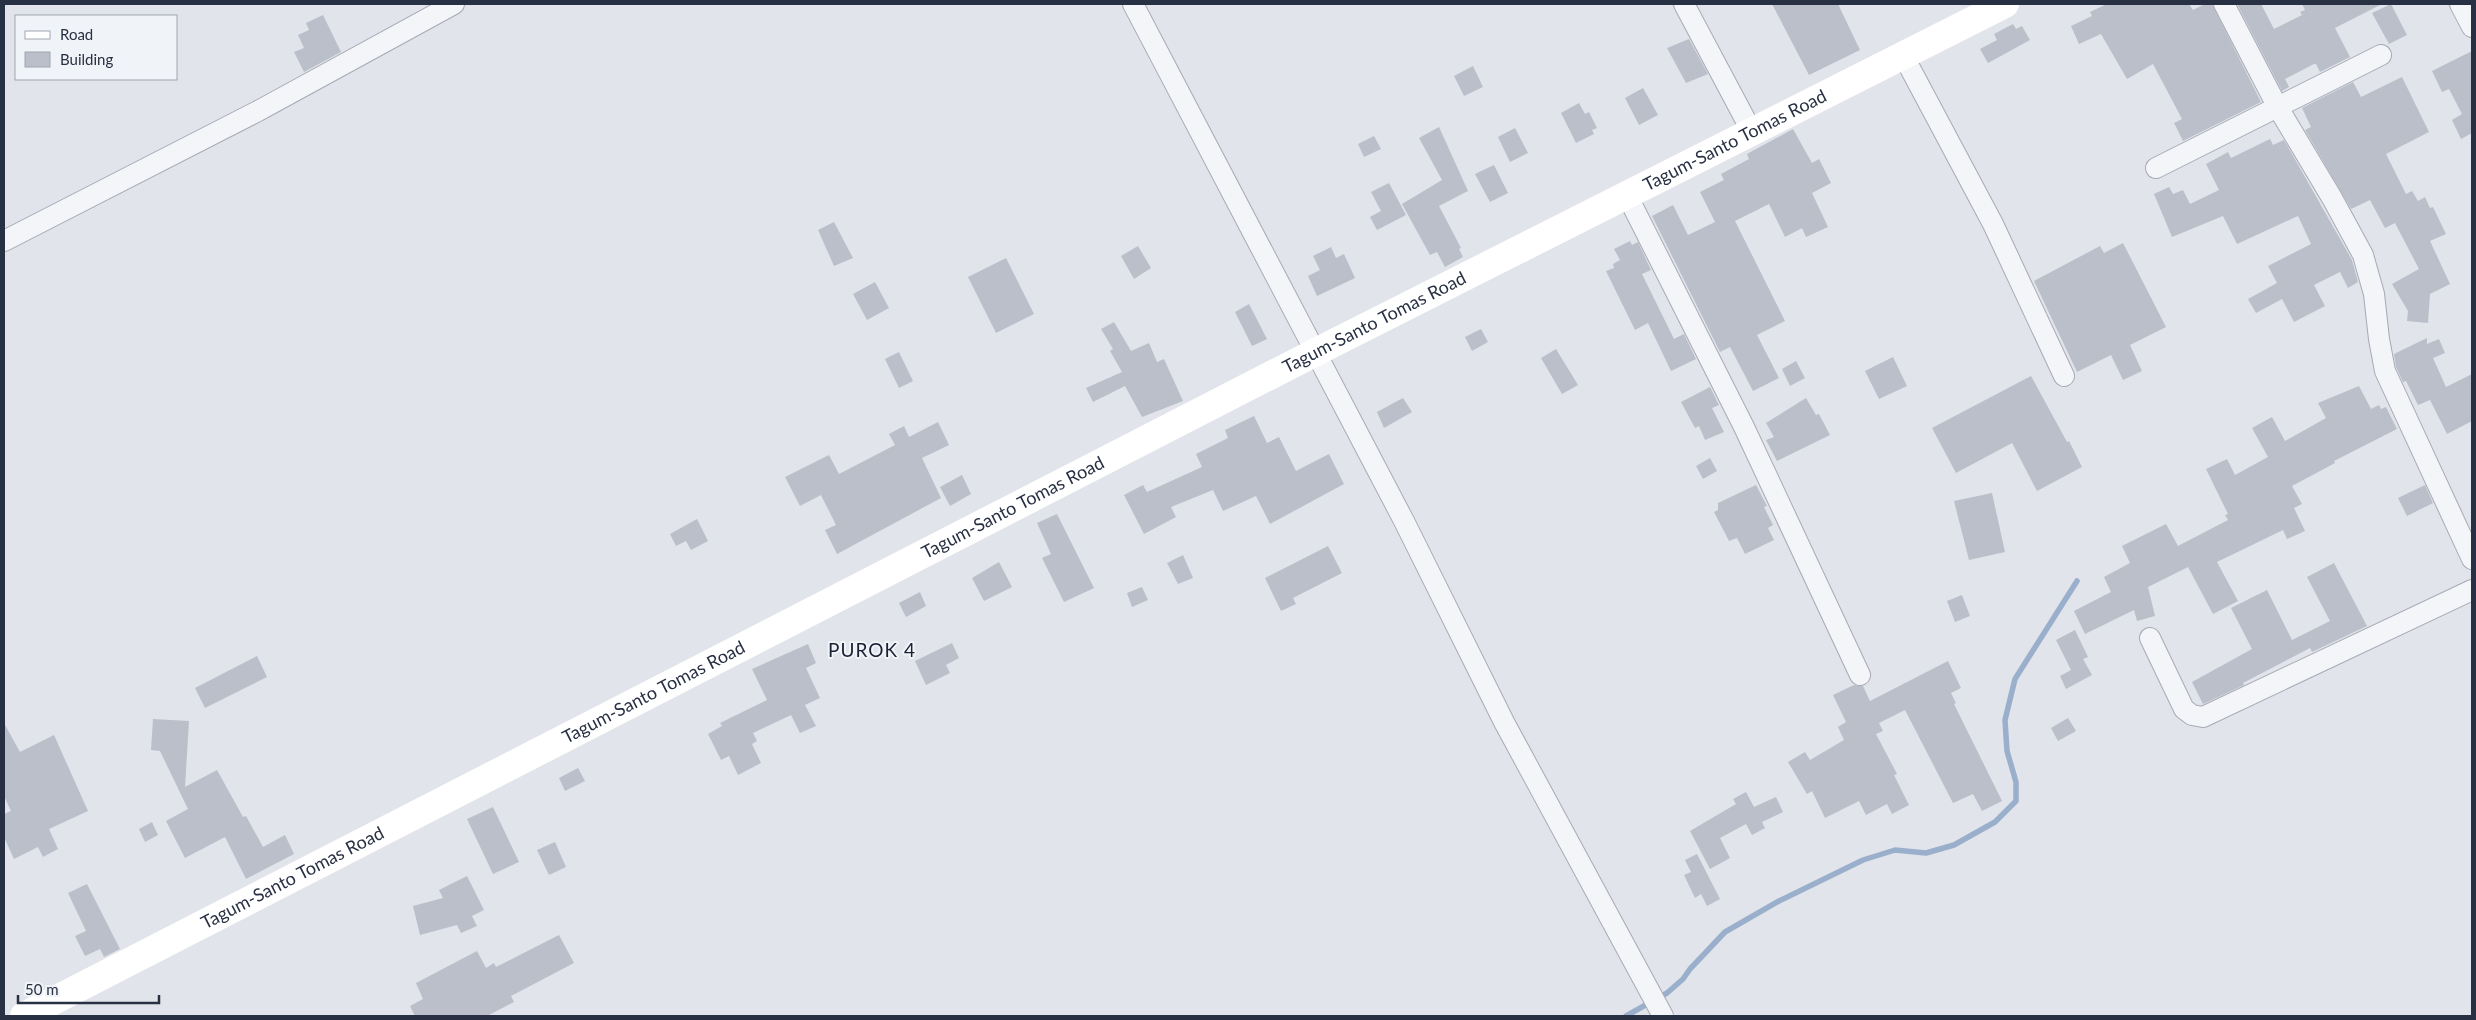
<svg xmlns="http://www.w3.org/2000/svg" width="2476" height="1020" font-family="Lato,sans-serif">
<style>
.lines{fill:none;stroke-linecap:round;stroke-linejoin:round}
.stream{stroke:#9aafcc;stroke-width:5.5}
.building{fill:#babfca}
.street-casing{stroke:#a6aab5;stroke-width:22}
.street{stroke:#f4f5f8;stroke-width:20}
.secondary{stroke:#fff;stroke-width:28}
.labels{text-anchor:middle;stroke-width:4;stroke-linejoin:round;paint-order:stroke}
.street-label{font-size:18px;fill:#283043;stroke:#f0f3f7}
.neighbourhood-label{font-size:19px;letter-spacing:1px;fill:#1a2134;stroke:#f0f3f7}
</style>
<rect width="100%" height="100%" fill="#e1e4ea"/>
<g class="lines">
<path class="stream" d="M 1626,1016 L 1667,993 L 1683,979 L 1690,969 L 1725,932 L 1779,901 L 1863,860 L 1895,850 L 1926,853 L 1954,845 L 1995,822 L 2016,801 L 2016,782 L 2007,751 L 2005,720 L 2015,679 L 2077,581"/>
</g>
<path class="building" d="M 1772,4 L 1838,4 L 1860,50 L 1809,75 Z
M 2107,4 L 2189,4 L 2193,10 L 2205,4 L 2212,4 L 2261,102 L 2183,141 L 2174,123 L 2182,119 L 2153,64 L 2127,79 L 2101,34 L 2079,44 L 2071,26 L 2092,16 L 2090,12 Z
M 2237,4 L 2261,4 L 2274,29 L 2302,15 L 2300,12 L 2305,10 L 2302,4 L 2382,4 L 2335,28 L 2350,57 L 2320,72 L 2316,64 L 2314,64 L 2285,79 L 2289,87 L 2282,91 Z
M 2391,4 L 2407,35 L 2389,44 L 2372,13 Z
M 323,15 L 341,52 L 304,72 L 294,52 L 304,48 L 298,35 L 309,30 L 306,23 Z
M 2013,24 L 2016,29 L 2022,26 L 2030,40 L 1988,63 L 1980,49 L 1997,40 L 1994,34 Z
M 1689,39 L 1708,74 L 1686,83 L 1667,48 Z
M 2472,51 L 2472,133 L 2461,139 L 2452,120 L 2462,114 L 2449,89 L 2442,92 L 2432,71 Z
M 1473,66 L 1483,87 L 1464,96 L 1454,76 Z
M 2402,77 L 2429,132 L 2386,154 L 2406,194 L 2412,191 L 2418,201 L 2425,197 L 2430,208 L 2433,207 L 2446,234 L 2430,241 L 2450,284 L 2430,294 L 2428,323 L 2407,321 L 2408,311 L 2392,284 L 2419,269 L 2395,223 L 2385,228 L 2370,200 L 2351,209 L 2305,130 L 2311,127 L 2302,108 L 2353,82 L 2361,97 Z
M 1643,88 L 1658,115 L 1639,125 L 1625,98 Z
M 1579,103 L 1585,114 L 1589,112 L 1597,128 L 1592,130 L 1594,134 L 1576,143 L 1561,113 Z
M 1439,127 L 1468,191 L 1439,206 L 1461,248 L 1459,249 L 1463,257 L 1445,267 L 1437,252 L 1430,255 L 1402,204 L 1442,180 L 1419,138 Z
M 1515,128 L 1528,153 L 1510,162 L 1498,137 Z
M 1793,129 L 1812,163 L 1819,159 L 1831,183 L 1812,193 L 1828,227 L 1806,237 L 1802,228 L 1785,237 L 1769,204 L 1735,221 L 1785,321 L 1757,335 L 1779,378 L 1753,391 L 1730,347 L 1720,352 L 1652,216 L 1673,205 L 1688,235 L 1715,222 L 1700,192 L 1724,180 L 1721,174 L 1749,159 L 1747,154 Z
M 1374,136 L 1381,149 L 1364,157 L 1358,144 Z
M 2270,139 L 2273,145 L 2284,140 L 2352,260 L 2358,282 L 2348,288 L 2340,272 L 2314,285 L 2325,306 L 2294,322 L 2282,299 L 2256,313 L 2248,299 L 2277,283 L 2268,266 L 2311,244 L 2298,216 L 2237,244 L 2223,216 L 2172,237 L 2154,194 L 2169,187 L 2173,194 L 2183,190 L 2190,204 L 2219,190 L 2206,164 L 2228,152 L 2231,158 Z
M 1494,165 L 1508,193 L 1490,202 L 1475,174 Z
M 1389,183 L 1406,215 L 1377,230 L 1370,217 L 1381,211 L 1371,192 Z
M 834,222 L 853,258 L 834,266 L 818,230 Z
M 1630,241 L 1632,245 L 1638,242 L 1651,270 L 1642,274 L 1674,339 L 1684,334 L 1696,359 L 1671,371 L 1648,323 L 1635,330 L 1606,271 L 1614,268 L 1613,264 L 1620,260 L 1614,249 Z
M 2123,243 L 2166,327 L 2130,345 L 2142,371 L 2123,380 L 2111,355 L 2077,372 L 2034,281 L 2100,246 L 2104,253 Z
M 1138,246 L 1151,268 L 1134,279 L 1121,256 Z
M 1331,247 L 1336,258 L 1344,254 L 1355,278 L 1317,296 L 1308,276 L 1320,270 L 1313,256 Z
M 1006,258 L 1034,314 L 996,333 L 968,277 Z
M 875,282 L 889,308 L 867,320 L 853,294 Z
M 1249,304 L 1267,339 L 1252,346 L 1235,312 Z
M 1114,322 L 1131,351 L 1149,343 L 1157,362 L 1164,359 L 1183,401 L 1142,417 L 1125,386 L 1093,402 L 1086,388 L 1122,372 L 1110,351 L 1113,349 L 1101,329 Z
M 1481,329 L 1488,342 L 1472,351 L 1465,337 Z
M 2427,338 L 2427,344 L 2439,339 L 2445,353 L 2433,358 L 2446,387 L 2472,374 L 2472,421 L 2447,434 L 2430,400 L 2418,405 L 2406,381 L 2403,382 L 2396,367 L 2394,354 Z
M 1556,349 L 1578,385 L 1562,394 L 1541,358 Z
M 899,352 L 913,381 L 899,388 L 885,359 Z
M 1893,357 L 1907,386 L 1879,399 L 1865,371 Z
M 1796,361 L 1805,378 L 1790,386 L 1782,369 Z
M 2031,376 L 2067,442 L 2069,441 L 2082,467 L 2037,491 L 2012,443 L 1956,473 L 1932,428 Z
M 2359,386 L 2371,409 L 2379,405 L 2381,409 L 2386,407 L 2397,429 L 2334,461 L 2335,463 L 2292,486 L 2302,504 L 2294,508 L 2305,531 L 2287,539 L 2283,530 L 2217,562 L 2238,601 L 2213,614 L 2188,567 L 2148,587 L 2155,616 L 2137,621 L 2134,610 L 2085,634 L 2074,611 L 2111,592 L 2104,577 L 2130,563 L 2122,546 L 2166,524 L 2178,546 L 2228,520 L 2225,515 L 2228,514 L 2206,469 L 2227,459 L 2235,475 L 2268,457 L 2252,428 L 2272,417 L 2285,441 L 2326,418 L 2318,403 Z
M 1710,387 L 1719,405 L 1712,408 L 1724,432 L 1705,440 L 1699,426 L 1695,428 L 1681,402 Z
M 1403,398 L 1412,412 L 1384,428 L 1377,412 Z
M 1806,398 L 1816,415 L 1819,414 L 1830,435 L 1777,461 L 1766,440 L 1774,437 L 1766,423 Z
M 1254,416 L 1267,443 L 1279,437 L 1296,471 L 1329,454 L 1344,484 L 1270,524 L 1256,496 L 1223,511 L 1213,490 L 1171,507 L 1176,517 L 1144,534 L 1124,495 L 1143,485 L 1147,492 L 1202,467 L 1196,454 L 1228,438 L 1225,430 Z
M 938,422 L 949,445 L 922,458 L 941,498 L 837,554 L 825,530 L 836,525 L 821,495 L 800,506 L 785,477 L 829,455 L 839,474 L 895,445 L 889,434 L 904,426 L 909,437 Z
M 1710,458 L 1717,471 L 1703,479 L 1696,466 Z
M 962,475 L 971,494 L 950,506 L 940,487 Z
M 1756,485 L 1767,506 L 1764,507 L 1773,525 L 1768,528 L 1774,540 L 1745,554 L 1737,538 L 1729,541 L 1714,512 L 1718,510 L 1718,503 Z
M 2425,485 L 2433,503 L 2407,516 L 2398,498 Z
M 1992,493 L 2005,552 L 1969,560 L 1954,501 Z
M 1057,514 L 1094,588 L 1064,602 L 1042,558 L 1051,554 L 1037,523 Z
M 697,519 L 708,541 L 691,550 L 686,541 L 676,546 L 670,534 Z
M 1328,546 L 1342,573 L 1293,598 L 1296,604 L 1281,611 L 1265,578 Z
M 1183,555 L 1193,578 L 1178,584 L 1167,563 Z
M 999,562 L 1012,587 L 984,601 L 972,578 Z
M 2334,563 L 2367,626 L 2312,652 L 2310,648 L 2243,683 L 2244,685 L 2203,704 L 2192,682 L 2252,649 L 2231,608 L 2267,590 L 2292,640 L 2330,621 L 2307,577 Z
M 1142,587 L 1148,600 L 1132,607 L 1127,593 Z
M 920,592 L 926,606 L 906,617 L 899,603 Z
M 1962,595 L 1970,616 L 1955,622 L 1947,601 Z
M 2075,630 L 2088,657 L 2083,659 L 2092,675 L 2066,689 L 2060,676 L 2071,670 L 2056,640 Z
M 952,643 L 959,658 L 946,665 L 950,673 L 926,685 L 915,661 Z
M 808,644 L 816,663 L 806,668 L 820,698 L 805,705 L 816,726 L 800,733 L 791,715 L 753,733 L 757,741 L 752,744 L 761,763 L 738,775 L 729,756 L 721,760 L 708,734 L 722,726 L 720,723 L 767,700 L 752,669 Z
M 257,656 L 267,677 L 205,708 L 195,688 Z
M 1948,661 L 1961,688 L 1951,693 L 1956,703 L 1954,704 L 2002,801 L 1982,811 L 1973,794 L 1953,803 L 1905,710 L 1879,723 L 1883,731 L 1876,734 L 1897,774 L 1894,775 L 1909,805 L 1892,814 L 1887,804 L 1866,815 L 1859,801 L 1825,818 L 1812,791 L 1807,794 L 1788,762 L 1805,752 L 1810,760 L 1844,740 L 1838,727 L 1846,722 L 1833,695 L 1854,685 L 1863,686 L 1870,701 Z
M 2068,718 L 2076,731 L 2058,741 L 2051,728 Z
M 153,719 L 189,721 L 185,787 L 217,770 L 243,817 L 246,816 L 263,847 L 285,835 L 294,854 L 246,879 L 225,837 L 185,858 L 166,821 L 188,809 L 160,751 L 151,750 Z
M 4,723 L 20,752 L 54,735 L 88,811 L 49,829 L 58,849 L 43,857 L 38,847 L 14,859 L 4,837 L 4,814 L 11,811 L 4,796 Z
M 578,768 L 585,781 L 565,791 L 559,778 Z
M 1746,792 L 1754,807 L 1776,797 L 1783,812 L 1762,822 L 1765,828 L 1752,835 L 1746,824 L 1720,838 L 1730,858 L 1710,869 L 1690,831 L 1736,804 L 1733,799 Z
M 493,807 L 519,862 L 493,874 L 467,819 Z
M 152,822 L 158,835 L 145,842 L 139,829 Z
M 555,842 L 566,867 L 549,875 L 537,850 Z
M 1697,854 L 1720,899 L 1707,906 L 1701,894 L 1695,898 L 1684,875 L 1691,872 L 1685,860 Z
M 467,876 L 484,910 L 472,916 L 477,926 L 461,933 L 457,925 L 420,935 L 413,906 L 443,898 L 439,890 Z
M 87,884 L 120,949 L 104,957 L 100,949 L 85,956 L 75,936 L 86,931 L 68,893 Z
M 559,935 L 574,963 L 511,996 L 514,1002 L 487,1016 L 415,1016 L 410,1006 L 423,999 L 416,983 L 477,951 L 486,968 L 494,963 L 496,967 Z"/>
<g class="lines">
<g class="street-casing">
<path id="street" d="M 1133,4 L 1404,521 L 1504,722 L 1663,1016
M 1684,4 L 1752,132
M 2224,4 L 2277,106 L 2332,198 L 2363,255 L 2374,294 L 2379,339 L 2385,371 L 2472,559
M 2460,4 L 2472,27
M 1903,55 L 1993,224 L 2064,376
M 2156,168 L 2381,55
M 1627,195 L 1744,427 L 1860,675
M 4,241 L 258,111 L 454,4
M 2150,638 L 2184,709 L 2192,715 L 2203,717 L 2472,590"/>
</g>
<use href="#street" class="street"/>
<path class="secondary" id="s1" d="M 24,1016 L 1316,352 L 2005,4"/>
</g>
<g class="labels">
<g class="street-label">
<text dy="6" stroke="none"><textPath href="#s1" startOffset="1922">Tagum-Santo Tomas Road</textPath></text>
<text dy="6" stroke="none"><textPath href="#s1" startOffset="1518">Tagum-Santo Tomas Road</textPath></text>
<text dy="6" stroke="none"><textPath href="#s1" startOffset="1112">Tagum-Santo Tomas Road</textPath></text>
<text dy="6" stroke="none"><textPath href="#s1" startOffset="708">Tagum-Santo Tomas Road</textPath></text>
<text dy="6" stroke="none"><textPath href="#s1" startOffset="302">Tagum-Santo Tomas Road</textPath></text>
</g>
<g class="neighbourhood-label">
<text x="872" y="657">PUROK 4</text>
</g>
</g>
<rect width="2476" height="1020" fill="none" stroke="#283043" stroke-width="10"/>
<rect x="15" y="15" width="162" height="65" fill="#f0f3f7" stroke="#a0a5af"/>
<rect x="25" y="31" width="25" height="8" fill="#ffffff" stroke="#a0a5af"/>
<text x="60" y="40" font-size="15" fill="#283043">Road</text>
<rect x="25" y="52" width="25" height="15" fill="#babfca" stroke="#a0a5af"/>
<text x="60" y="65" font-size="15" fill="#283043">Building</text>
<path d="M18 995v8h141v-8" fill="none" stroke="#283043" stroke-width="2.5"/>
<text x="25" y="995" font-size="15" fill="#283043" stroke="#f0f3f7" stroke-width="4" paint-order="stroke">50 m</text>
</svg>
